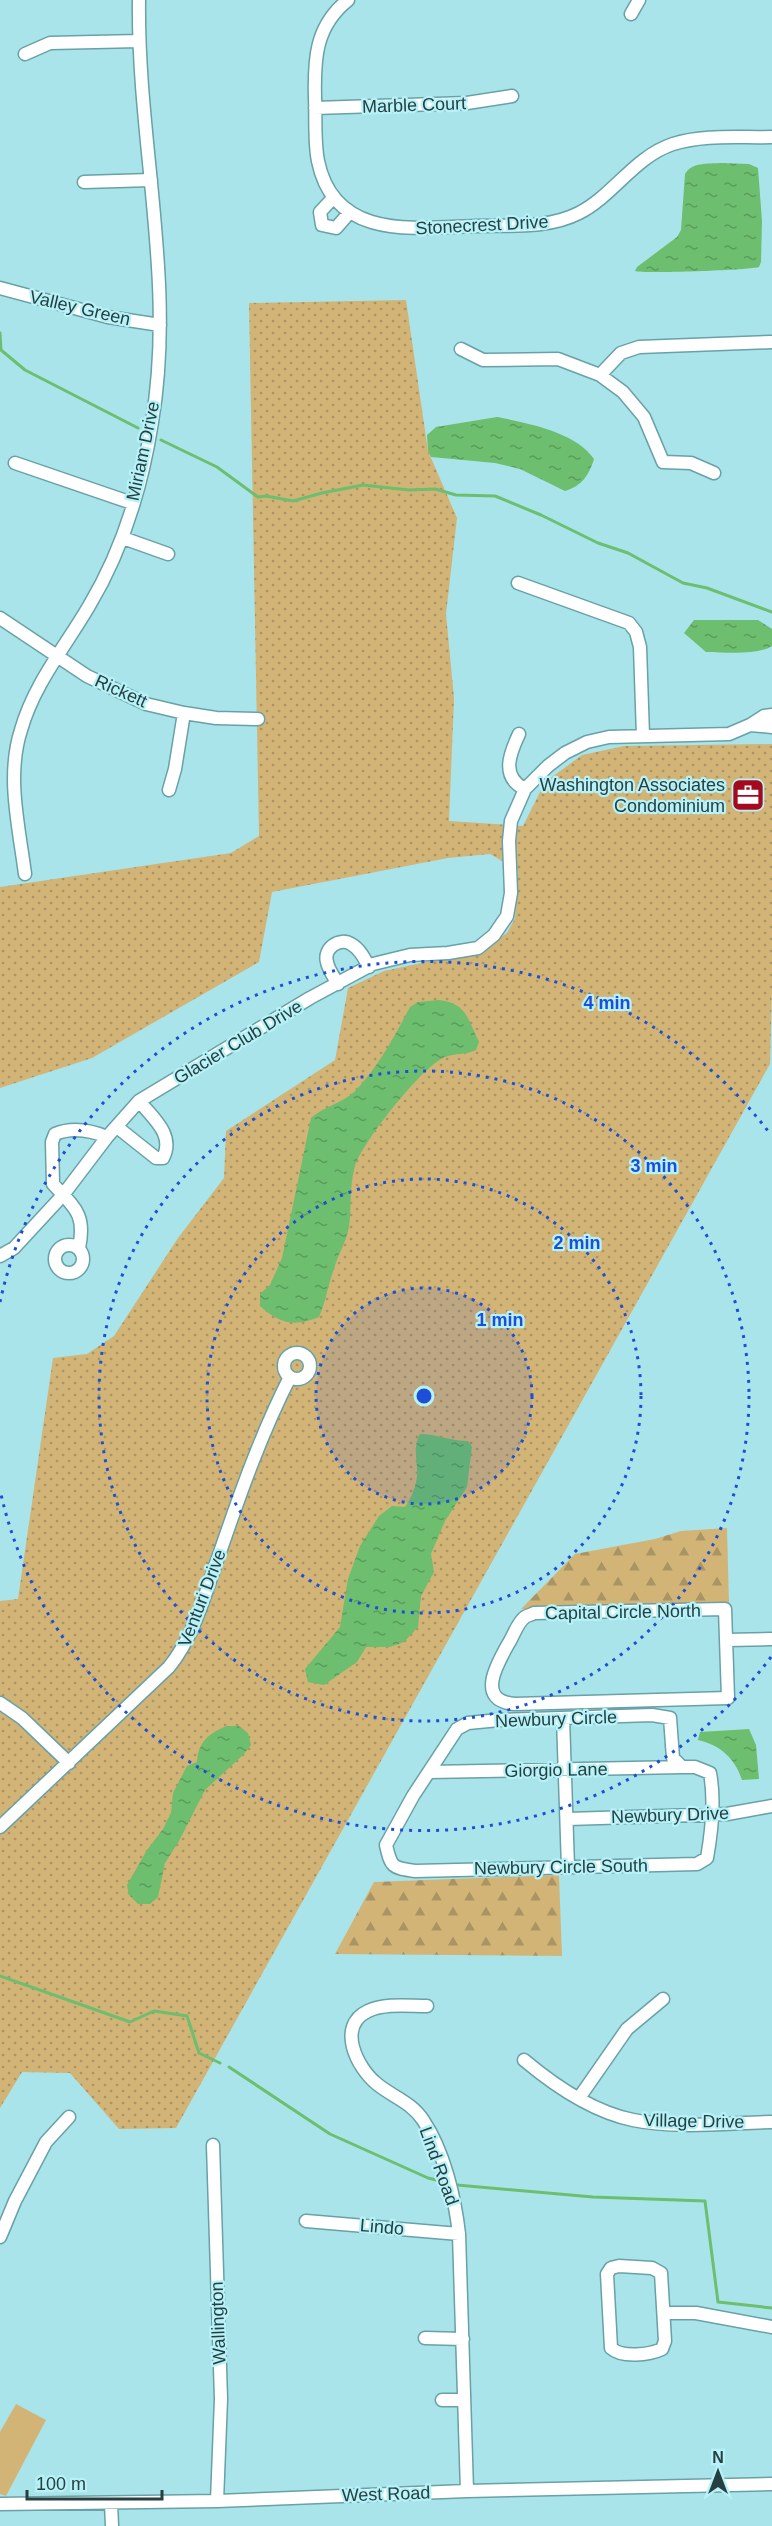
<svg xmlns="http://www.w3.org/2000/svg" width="772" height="2526" font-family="Helvetica,sans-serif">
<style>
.grass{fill:url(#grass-dots)}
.forest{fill:url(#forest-firs)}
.park{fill:#d2b477}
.water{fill:url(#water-ripples)}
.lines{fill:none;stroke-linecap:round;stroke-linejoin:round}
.stream{stroke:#6dbe6e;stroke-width:3}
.minor-casing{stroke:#68a1a7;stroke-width:15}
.minor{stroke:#fff;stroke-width:12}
.ring{fill:none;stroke:#1d4ed8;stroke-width:3;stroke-dasharray:3 6}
.labels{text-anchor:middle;stroke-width:4.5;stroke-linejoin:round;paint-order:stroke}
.street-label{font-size:18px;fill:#263f41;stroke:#b6f2f8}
.poi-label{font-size:18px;fill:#263f41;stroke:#b6f2f8;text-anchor:end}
.centre{fill:#1d4ed8;stroke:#b6f2f8;stroke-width:3}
.ring-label{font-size:18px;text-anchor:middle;font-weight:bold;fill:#1d4ed8;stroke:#b6f2f8;stroke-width:4.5;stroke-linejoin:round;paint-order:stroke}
</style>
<defs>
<pattern id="grass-dots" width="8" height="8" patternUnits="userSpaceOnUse" patternTransform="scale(1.5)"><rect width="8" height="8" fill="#d2b477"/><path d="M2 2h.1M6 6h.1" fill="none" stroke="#aa9463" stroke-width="1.8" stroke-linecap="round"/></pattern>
<pattern id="forest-firs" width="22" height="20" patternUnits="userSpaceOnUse" patternTransform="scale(1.5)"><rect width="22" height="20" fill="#d2b477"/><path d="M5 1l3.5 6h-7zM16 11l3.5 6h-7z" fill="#aa9463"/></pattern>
<pattern id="water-ripples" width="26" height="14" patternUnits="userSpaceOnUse" patternTransform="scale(1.5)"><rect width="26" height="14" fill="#6dbe6e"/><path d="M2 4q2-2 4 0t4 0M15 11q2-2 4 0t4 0" fill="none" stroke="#599c5c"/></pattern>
</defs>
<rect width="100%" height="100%" fill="#a9e4ea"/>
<path class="grass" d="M 406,300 L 428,451 L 457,518 L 446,614 L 454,698 L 449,821 L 523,826 L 545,782 L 582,755 L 624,746 L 772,744 L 772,990 L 770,1064 L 176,2128 L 119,2129 L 70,2073 L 22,2072 L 0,2108 L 0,1601 L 18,1599 L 53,1358 L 87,1354 L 114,1336 L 178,1238 L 224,1178 L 226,1131 L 335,1060 L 348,988 L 384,971 L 482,950 L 507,933 L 515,918 L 518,870 L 490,854 L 448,858 L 272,892 L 259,962 L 92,1058 L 0,1088 L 0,887 L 231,853 L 259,836 L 249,303 Z"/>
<path class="forest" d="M 727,1528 L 729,1604 L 521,1609 L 575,1554 L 655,1539 L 681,1531 Z
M 559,1875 L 562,1956 L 335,1954 L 374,1882 Z"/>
<path class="park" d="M 16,2404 L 46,2420 L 6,2496 L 0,2494 L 0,2432 Z"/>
<path class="water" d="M 720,163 L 749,164 L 758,168 L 762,221 L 761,262 L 759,267 C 751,270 642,274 635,271 L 637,267 L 677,237 L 681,230 L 685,174 C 692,162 708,164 720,163 Z
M 497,417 C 527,423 576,432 594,459 C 589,475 582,486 565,491 L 520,469 L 495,463 L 431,457 L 428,451 L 427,435 L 436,427 Z
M 694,620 L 758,620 L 772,629 L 772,646 C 756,656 725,652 706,652 L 684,633 Z
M 439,1000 C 467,1003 468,1020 479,1042 L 476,1050 C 466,1055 455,1053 445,1057 C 422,1066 362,1143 355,1166 C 349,1186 352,1206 349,1226 C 347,1241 338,1254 334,1269 C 328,1285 326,1301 319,1317 C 294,1327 280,1324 260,1306 L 260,1294 L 270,1285 L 282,1258 L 311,1118 C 325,1106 344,1102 354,1092 C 378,1068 394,1037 410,1007 L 418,1002 Z
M 420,1434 C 436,1434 451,1441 468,1441 L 472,1447 L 467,1487 L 445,1521 L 431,1554 L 434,1572 L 421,1596 L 418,1627 L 404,1642 L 390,1647 L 366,1647 L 357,1662 L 324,1685 L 308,1682 L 305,1669 L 340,1627 L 348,1579 L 360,1546 L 379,1516 L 392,1506 L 405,1507 C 411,1498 416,1487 417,1476 C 418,1461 412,1448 420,1434 Z
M 227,1726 L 239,1726 L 248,1733 L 251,1745 L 243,1755 L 205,1790 L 179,1841 L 165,1863 L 158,1897 L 150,1904 L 138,1904 L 129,1895 L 127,1885 L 147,1850 L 163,1829 L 171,1813 L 173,1793 L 187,1766 L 197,1762 C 198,1742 209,1733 227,1726 Z
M 749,1729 L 756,1745 L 759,1779 L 742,1780 C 735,1758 720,1745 698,1740 L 700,1732 Z"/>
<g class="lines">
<path class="stream" d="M 0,333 L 1,350 L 25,370 L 138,428
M 161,440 L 217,467 L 258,497 L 266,496 L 293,501 L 322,493 L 363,485 L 409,490 L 435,489 L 456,495 L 495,496 L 541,515 L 598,543 L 628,553 L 683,583 L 707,588 L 772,612
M 0,1976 L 130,2022 L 154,2011 L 187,2016 L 199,2053 L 220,2063
M 229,2067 L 330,2134 L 428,2178 L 441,2181
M 457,2185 L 593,2197 L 705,2201 L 718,2302 L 772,2308"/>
<g class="minor-casing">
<path id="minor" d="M 348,0 C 315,26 314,60 315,98 C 316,119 314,141 318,161 C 334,241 416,228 476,226 C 509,225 548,229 579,213 C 614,195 634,157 673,144 C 704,134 740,138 772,137
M 631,14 L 639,0
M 25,54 L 50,43 L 139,41
M 315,108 L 467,103 L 512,96
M 84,182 L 151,180
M 334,197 L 320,212 L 322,225 L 336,228 L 350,212
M 0,288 L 108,317 L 160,325
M 461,349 L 483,360 L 558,359 L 600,375 L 623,392 L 644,417 L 663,462 L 691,463 L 714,473
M 600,375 L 621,353 L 639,347 L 772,342
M 15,463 L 132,503
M 123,538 L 168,554
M 518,583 L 629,623 L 636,632 L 640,647 L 643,736
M 0,618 L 87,676 L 146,704 L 184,713 L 216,718 L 258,719
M 772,715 L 764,716 L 750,725 L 772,727
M 519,734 C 510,753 500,777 525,789
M 169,790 L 175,769 L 184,713
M 25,874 C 19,827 6,776 21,730 C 34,684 65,647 89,606 C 122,551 142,486 152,422 C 176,281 137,141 139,0
M 338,984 C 334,977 328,969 327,962 C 323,948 340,937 351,944 C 360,949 364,958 369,967
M 117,1127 L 156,1158 L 163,1158 C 175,1135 153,1118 139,1101
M55 1259a14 14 0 1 1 28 0a14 14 0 1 1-28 0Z
M 79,1248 C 86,1214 75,1208 53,1184 L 52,1142 L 55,1134 C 72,1127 90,1130 107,1137
M 0,1256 L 14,1248 L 63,1195 L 107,1137 L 139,1101 L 310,998 L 373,964 L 410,955 L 448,953 L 478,948 L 494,935 L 507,916 L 511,893 L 509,841 L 511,821 L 525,789 L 548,766 L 565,753 L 587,742 L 609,737 L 729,734 L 750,725
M284 1366a13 13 0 1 1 26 0a13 13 0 1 1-26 0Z
M 725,1609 L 728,1698 L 515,1704 C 474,1701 498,1662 510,1641 C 514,1634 518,1622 525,1617 C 528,1615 531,1615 534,1613 Z
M 727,1640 L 772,1639
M 0,1703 L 22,1718 L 69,1763
M 652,1715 L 670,1718 L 673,1758 L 682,1767 L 695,1767 L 710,1773 C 715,1800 712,1830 707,1858 L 697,1864 L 415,1871 C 392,1868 391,1867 386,1845 L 413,1796 L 457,1729 L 468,1723 L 499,1720 Z
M 563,1718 L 568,1867
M 429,1772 L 682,1767
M 568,1819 L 727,1814 L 772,1806
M 0,1827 L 169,1667 C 195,1635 205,1593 219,1555 C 240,1494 261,1434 290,1377
M 427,2006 C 409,2006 385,2003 368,2011 C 336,2026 357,2068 377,2084 C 393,2097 411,2102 423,2120 C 444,2151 455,2198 459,2234 L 467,2491
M 524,2060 C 555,2086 593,2112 633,2120 C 677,2129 727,2123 772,2122
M 579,2098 L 627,2029 L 663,1999
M 213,2145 L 221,2399 L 217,2501
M 306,2221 L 459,2234
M 0,2237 L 15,2201 L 46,2142 L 69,2117
M 619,2266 L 652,2268 L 661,2273 L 665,2341 L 662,2349 C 649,2355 622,2358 611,2348 L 607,2274 L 611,2268 Z
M 664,2313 L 696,2313 L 772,2327
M 425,2338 L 463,2339
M 442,2400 L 464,2400
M 111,2503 L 112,2526
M 0,2504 L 217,2501 L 467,2491 L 772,2484"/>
</g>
<use href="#minor" class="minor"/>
</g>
<circle cx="424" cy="1396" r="108" fill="#1d4ed8" fill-opacity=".12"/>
<g class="ring">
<circle cx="424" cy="1396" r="108"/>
<circle cx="424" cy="1396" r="217"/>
<circle cx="424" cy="1396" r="325"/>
<path d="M771 1657A434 434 0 0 1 0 1490M0 1302A434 434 0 0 1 771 1135"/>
</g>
<defs>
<g id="office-square" transform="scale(1.725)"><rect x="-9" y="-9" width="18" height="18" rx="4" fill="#a40a1e" stroke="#b6f2f8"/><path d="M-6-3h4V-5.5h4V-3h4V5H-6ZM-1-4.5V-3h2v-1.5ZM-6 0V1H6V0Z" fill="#fff"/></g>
</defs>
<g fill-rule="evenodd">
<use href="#office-square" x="748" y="795"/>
</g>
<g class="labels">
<g class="street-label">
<text transform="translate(414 105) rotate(-2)" y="6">Marble Court</text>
<text transform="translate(482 225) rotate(-3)" y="6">Stonecrest Drive</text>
<text transform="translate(80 308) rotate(13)" y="6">Valley Green</text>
<text transform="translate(143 451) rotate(-78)" y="6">Miriam Drive</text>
<text transform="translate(121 691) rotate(24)" y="6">Rickett</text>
<text transform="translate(238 1042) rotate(-31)" y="6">Glacier Club Drive</text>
<text transform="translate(202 1598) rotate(-69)" y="6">Venturi Drive</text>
<text transform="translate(623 1612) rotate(-1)" y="6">Capital Circle North</text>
<text transform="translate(556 1719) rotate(-2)" y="6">Newbury Circle</text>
<text transform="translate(556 1770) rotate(-1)" y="6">Giorgio Lane</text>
<text transform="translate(670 1815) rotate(-2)" y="6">Newbury Drive</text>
<text transform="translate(561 1867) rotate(-1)" y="6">Newbury Circle South</text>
<text transform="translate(694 2121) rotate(1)" y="6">Village Drive</text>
<text transform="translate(439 2166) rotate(70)" y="6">Lind Road</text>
<text transform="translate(382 2227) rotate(5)" y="6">Lindo</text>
<text transform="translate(218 2323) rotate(-92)" y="6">Wallington</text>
<text transform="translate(386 2494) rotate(-2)" y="6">West Road</text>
</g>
<g class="poi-label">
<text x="725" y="791">Washington Associates<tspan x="725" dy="21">Condominium</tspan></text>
</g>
</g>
<circle cx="424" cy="1396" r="9" class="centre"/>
<g class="ring-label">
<text x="607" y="1009">4 min</text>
<text x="654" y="1172">3 min</text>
<text x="577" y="1249">2 min</text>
<text x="500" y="1326">1 min</text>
</g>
<g transform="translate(718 2472)" stroke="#b6f2f8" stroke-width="4.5" paint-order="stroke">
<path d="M0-4.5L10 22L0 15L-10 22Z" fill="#263f41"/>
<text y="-9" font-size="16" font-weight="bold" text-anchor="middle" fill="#263f41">N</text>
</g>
<path d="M27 2490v9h135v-9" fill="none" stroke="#263f41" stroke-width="3"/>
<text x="36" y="2490" font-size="18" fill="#263f41" stroke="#b6f2f8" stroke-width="4.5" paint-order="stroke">100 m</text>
</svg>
